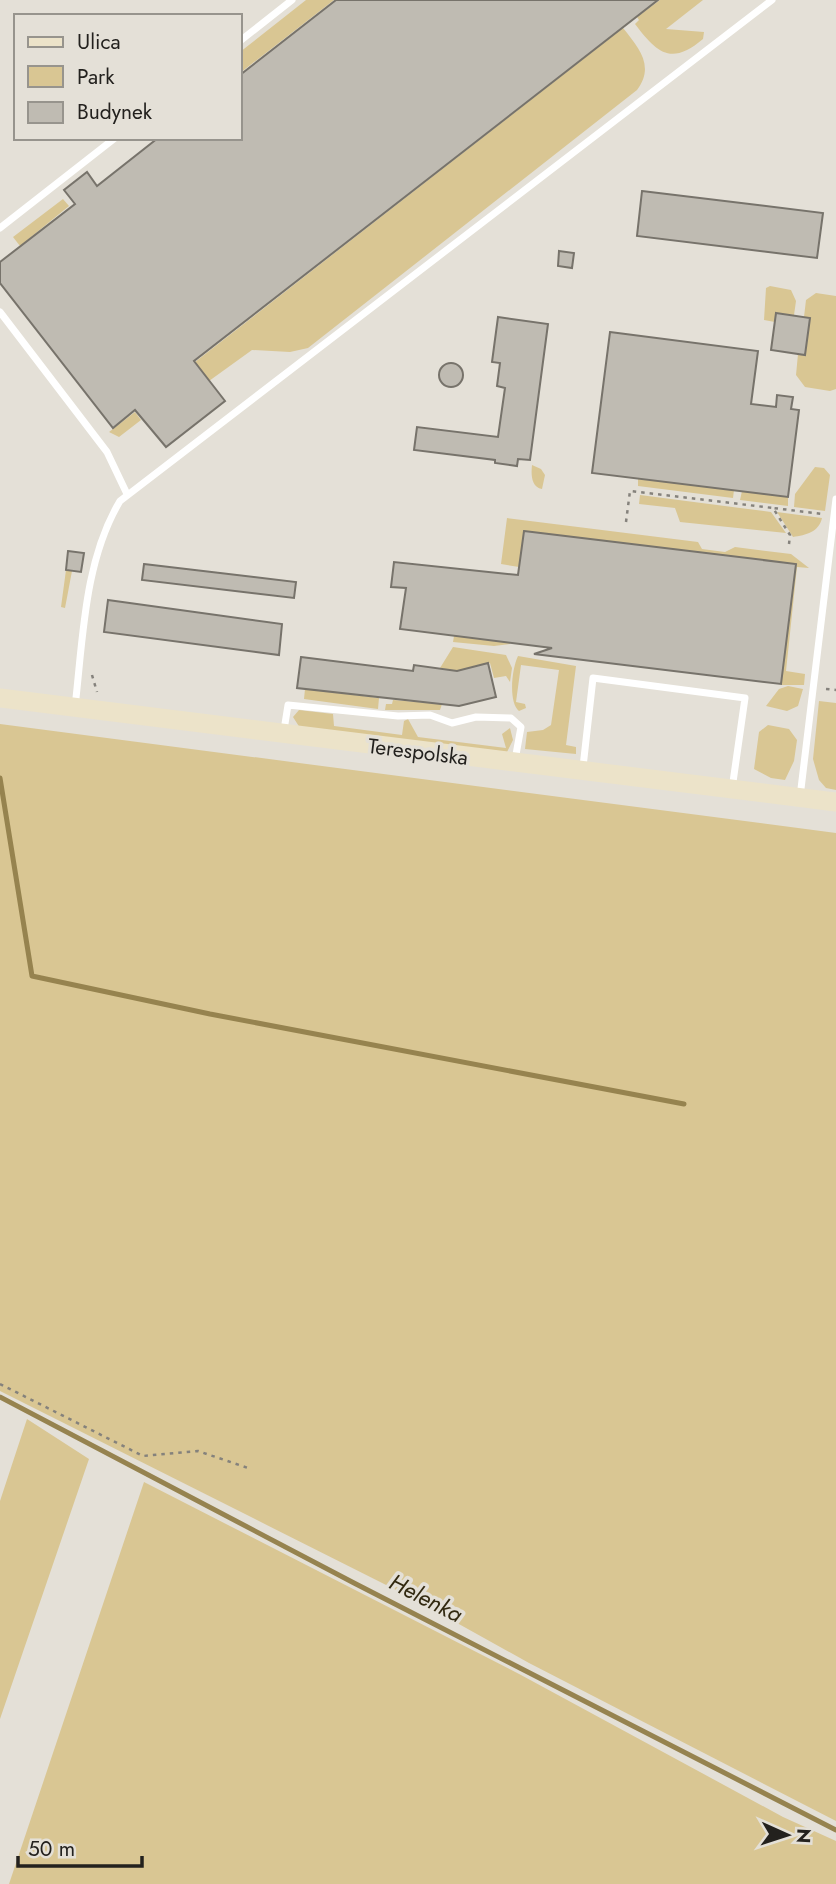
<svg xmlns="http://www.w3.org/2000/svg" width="836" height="1884" font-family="Jost,sans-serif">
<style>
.green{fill:#d9c693}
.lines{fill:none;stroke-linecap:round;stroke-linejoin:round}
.stream{stroke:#96834f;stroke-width:5}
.building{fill:#bfbbb2;stroke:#77736b;stroke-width:2}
.path{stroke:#85827c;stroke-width:2.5;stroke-dasharray:3.5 5;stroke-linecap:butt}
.lane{stroke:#fff;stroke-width:7}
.secondary{stroke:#ece3c9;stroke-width:19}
.labels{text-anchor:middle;stroke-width:7;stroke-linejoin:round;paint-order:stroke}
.street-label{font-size:21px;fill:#23211e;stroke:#e4e0d7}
.water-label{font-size:23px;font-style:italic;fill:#322910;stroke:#e4e0d7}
</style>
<rect width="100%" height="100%" fill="#e4e0d7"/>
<path class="green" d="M 306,0 L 334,0 L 240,73 L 240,52 Z
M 660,0 L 703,0 L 666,29 L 704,32 L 703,39 C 671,66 657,53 635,24 L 639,20 L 637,17 Z
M 623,28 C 639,48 655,66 637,90 L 308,348 L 290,352 L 252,350 L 209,381 L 195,362 Z
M 63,199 L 69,206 L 20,246 L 13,237 Z
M 770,286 L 791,290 L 796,301 L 794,315 L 776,313 L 775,322 L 764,320 L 766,288 Z
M 816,293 L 836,296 L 836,389 L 830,391 L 805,387 L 796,375 L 798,354 L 804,355 L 810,318 L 804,317 L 806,300 Z
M 135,412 L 141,420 L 119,437 L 109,432 Z
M 532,465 L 541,469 L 545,475 L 542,489 C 531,487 531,474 532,465 Z
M 815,467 L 824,468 L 830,475 L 825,511 L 794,507 L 795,494 Z
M 638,479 L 734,490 L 733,498 L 638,486 Z
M 742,491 L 788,497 L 788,506 L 740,500 Z
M 640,495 L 771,512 L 786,533 L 680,522 L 675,508 L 639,504 Z
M 777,512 L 822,518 C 819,532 806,535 793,537 Z
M 507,518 L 698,542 L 702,549 L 725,552 L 735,547 L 791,554 L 809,568 L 797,567 L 786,671 L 805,674 L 804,685 L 781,685 L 796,565 L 524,531 L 519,567 L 501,564 Z
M 66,570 L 72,571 L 65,608 L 61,607 Z
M 518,580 L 510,644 L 494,646 L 453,642 L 454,636 L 488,640 L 490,628 Z
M 453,647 L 506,655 L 512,668 L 510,682 L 506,676 L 494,678 L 490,663 L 457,671 L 440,668 Z
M 518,656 L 576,666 L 566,745 L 576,747 L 576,754 L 525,749 L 527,732 L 543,730 L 551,725 L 559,670 L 521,665 L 516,702 L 525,704 L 526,708 L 519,711 C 508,702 512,668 518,656 Z
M 788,686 L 803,689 L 798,706 L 787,711 L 766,706 L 779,689 Z
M 305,689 L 379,698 L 378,709 L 304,699 Z
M 393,700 L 442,704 L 440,710 L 385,710 L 386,704 L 392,704 Z
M 819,701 L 836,703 L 836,790 L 826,788 L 819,780 L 813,759 Z
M 299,710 L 333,714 L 334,726 L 402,735 L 404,721 L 408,719 L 418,737 L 506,748 L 502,734 L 510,728 L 513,740 L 507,752 L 300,728 L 293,717 Z
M 0,724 L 836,833 L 836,1821 L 529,1663 L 414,1599 L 0,1391 Z
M 768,725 L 789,729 L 797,740 L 794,761 L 785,780 L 771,778 L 754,769 L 759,732 Z
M 27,1419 L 89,1459 L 0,1719 L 0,1501 Z
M 144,1482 L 521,1675 L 783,1817 L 836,1841 L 836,1884 L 9,1884 Z"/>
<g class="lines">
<path class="stream" d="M 0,778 L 32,976 L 210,1014 L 684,1104
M 0,1397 L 354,1583 L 836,1830"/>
</g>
<path class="building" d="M 336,0 L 658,0 L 194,361 L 225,401 L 166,447 L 135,410 L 113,428 L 0,283 L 0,262 L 75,204 L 64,190 L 87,172 L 97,186 L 158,138 L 240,138 L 240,75 Z
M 642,191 L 823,213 L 817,258 L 637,236 Z
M 559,251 L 574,253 L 572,268 L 558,266 Z
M 776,313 L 810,318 L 805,355 L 771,350 Z
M 498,317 L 548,324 L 530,460 L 518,459 L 517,466 L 495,463 L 495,460 L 414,450 L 417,427 L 498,437 L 505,388 L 497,386 L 500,363 L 492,362 Z
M 610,332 L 758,351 L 751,404 L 776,407 L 777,395 L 793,397 L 791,409 L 799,410 L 788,497 L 592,473 Z
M439 375a12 12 0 1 1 24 0a12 12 0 1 1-24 0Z
M 524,531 L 796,564 L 781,684 L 534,654 L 552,648 L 400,629 L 406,588 L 391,587 L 394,562 L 518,575 Z
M 68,551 L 84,553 L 81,572 L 66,570 Z
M 144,564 L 296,582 L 294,598 L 142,580 Z
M 108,600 L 282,624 L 279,655 L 104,632 Z
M 301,657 L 413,671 L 414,665 L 457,671 L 488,663 L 496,697 L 459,706 L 297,688 Z"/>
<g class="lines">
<path class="path" d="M 626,522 L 630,491 L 773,508
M 789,544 L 790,535 L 773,508 L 823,514
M 92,675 L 97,692
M 826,689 L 836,690
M 0,1384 L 143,1456 L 198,1451 L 248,1468"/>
<path class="lane" d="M 240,41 L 292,0
M 0,228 L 115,138
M 0,312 L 107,452 L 127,494
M 75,707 C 83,639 84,561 120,501 L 772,0
M 284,730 L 288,705 L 398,716 L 430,715 L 452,723 L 476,717 L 511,718 L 521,727 L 515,760
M 583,767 L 593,678 L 745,698 L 732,789
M 800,797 L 836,499"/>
<path class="secondary" d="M 0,698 L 836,802"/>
</g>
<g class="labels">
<g class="street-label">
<text transform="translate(418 752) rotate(7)" y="7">Terespolska</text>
</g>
<g class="water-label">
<text transform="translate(426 1598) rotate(27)" y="8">Helenka</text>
</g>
</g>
<rect x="14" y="14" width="228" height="126" fill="#e4e0d7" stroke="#97948d" stroke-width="2"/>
<rect x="28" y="37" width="35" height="10" fill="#ece3c9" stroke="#97948d" stroke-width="2"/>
<text x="77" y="49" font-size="21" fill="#23211e">Ulica</text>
<rect x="28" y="66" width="35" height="21" fill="#d9c693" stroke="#97948d" stroke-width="2"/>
<text x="77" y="84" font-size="21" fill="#23211e">Park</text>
<rect x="28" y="102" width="35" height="21" fill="#bfbbb2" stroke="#97948d" stroke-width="2"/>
<text x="77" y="119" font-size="21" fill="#23211e">Budynek</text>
<g transform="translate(787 1835) rotate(93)" stroke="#e4e0d7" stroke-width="5" paint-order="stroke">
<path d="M0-5L12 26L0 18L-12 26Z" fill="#23211e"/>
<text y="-10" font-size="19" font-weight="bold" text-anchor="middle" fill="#23211e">N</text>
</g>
<path d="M18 1856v10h124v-10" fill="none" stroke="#23211e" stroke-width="3.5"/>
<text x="28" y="1856" font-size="21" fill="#23211e" stroke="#e4e0d7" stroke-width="5" paint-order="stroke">50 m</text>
</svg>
